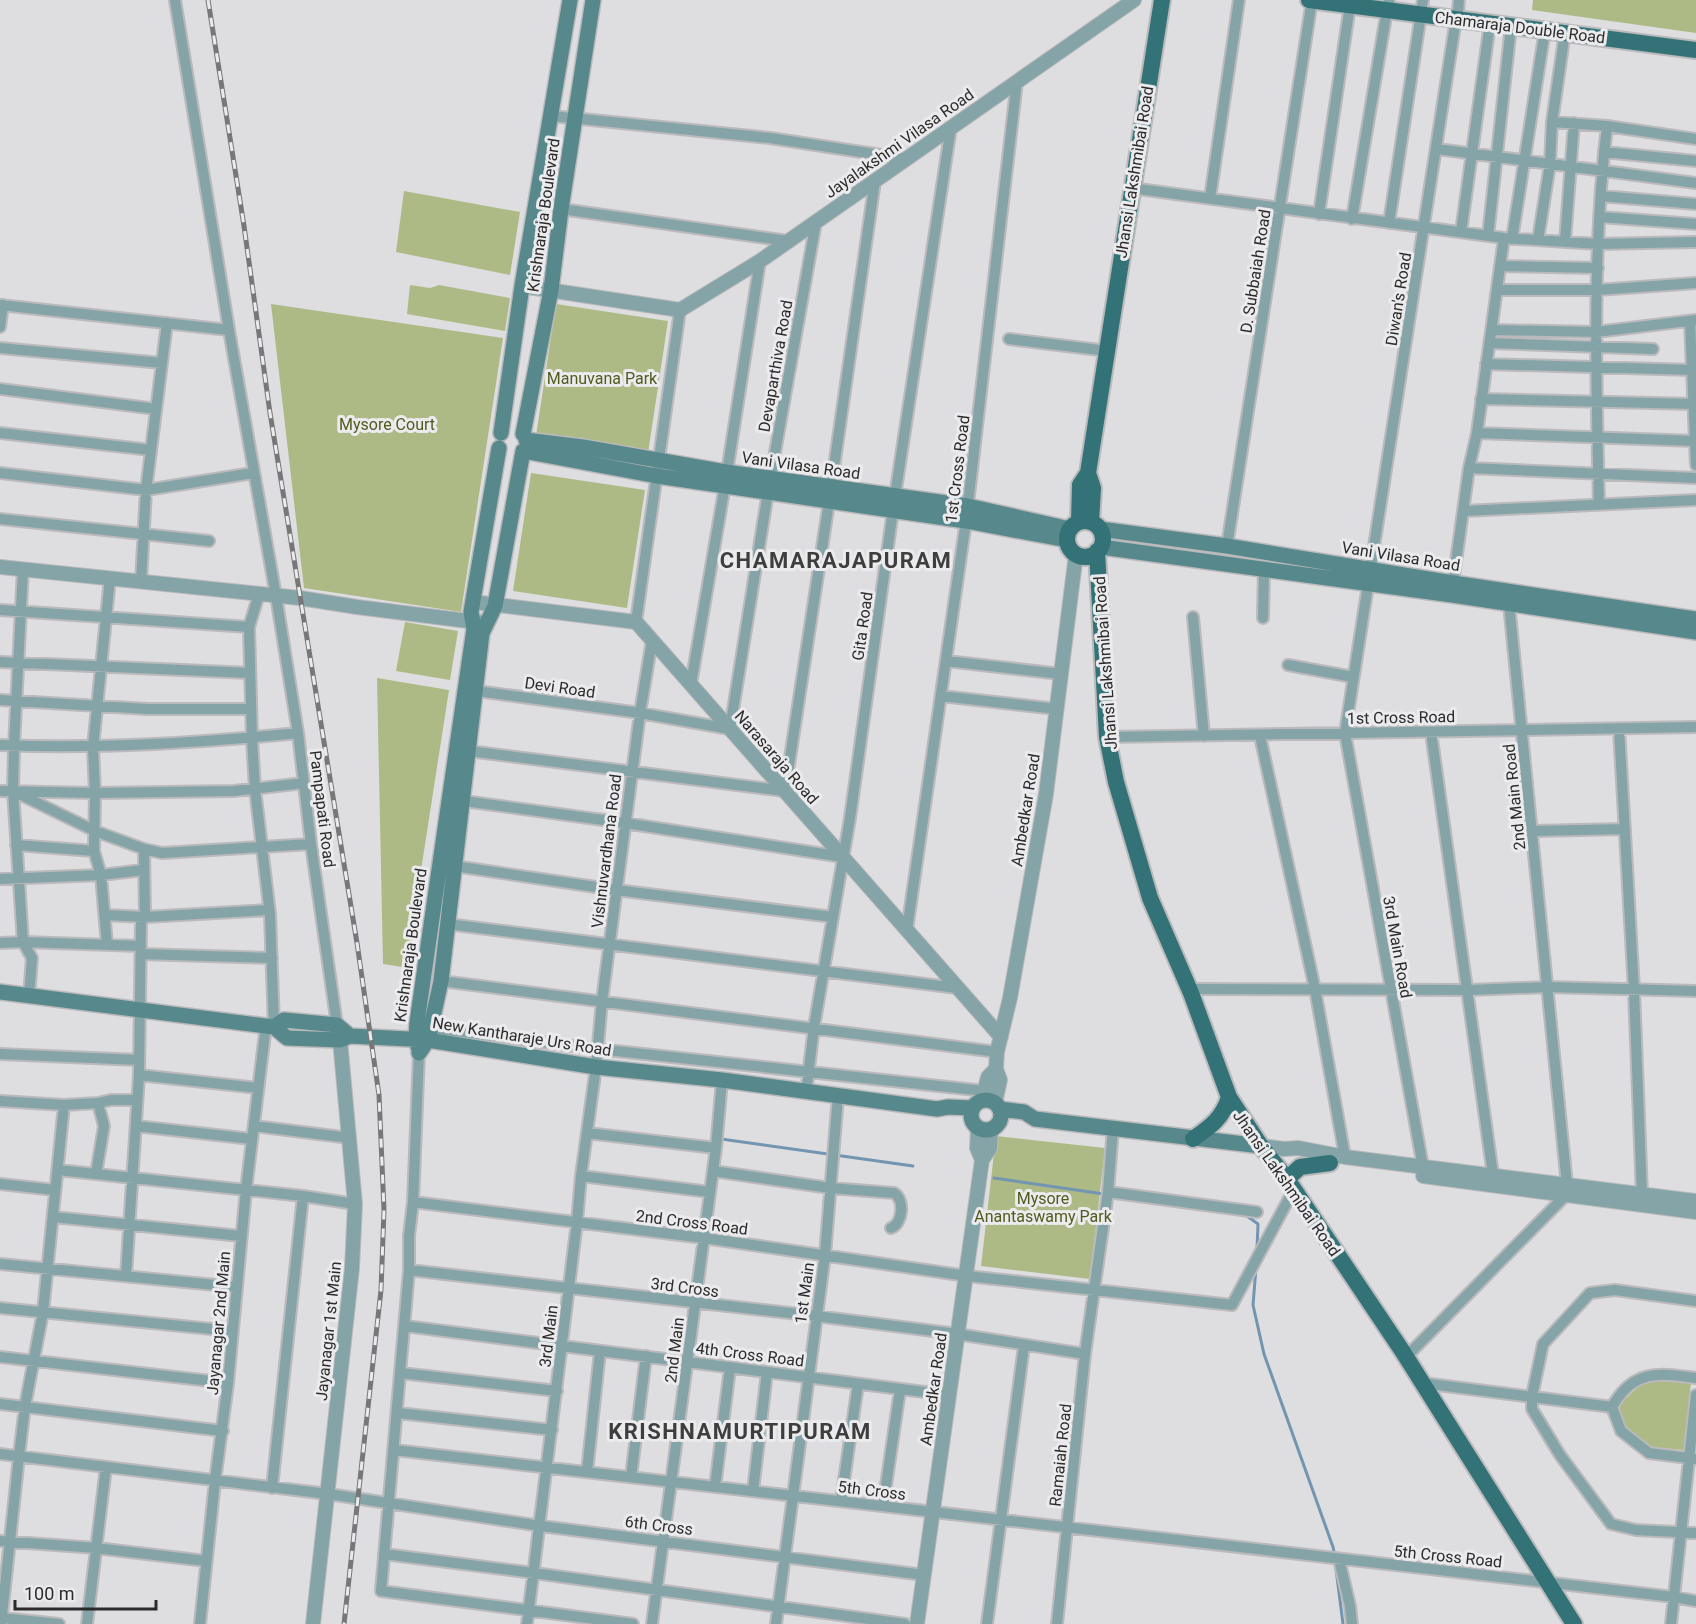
<svg xmlns="http://www.w3.org/2000/svg" width="1696" height="1624" font-family="Roboto,sans-serif">
<style>
.green{fill:#aeba85}
.lines{fill:none;stroke-linecap:round;stroke-linejoin:round}
.stream{stroke:#7295b1;stroke-width:3}
.minor-casing{stroke:#bababc;stroke-width:14}
.tertiary-casing{stroke:#bababc;stroke-width:16}
.secondary-casing{stroke:#bababc;stroke-width:18}
.primary-casing{stroke:#bababc;stroke-width:20}
.minor{stroke:#85a4a7;stroke-width:10}
.tertiary{stroke:#85a4a7;stroke-width:14}
.secondary{stroke:#57888b;stroke-width:15}
.primary{stroke:#337378;stroke-width:16}
.rail-casing{stroke:#777778;stroke-width:5}
.rail{stroke:#ebebed;stroke-width:3;stroke-dasharray:9;stroke-linecap:butt}
.labels{text-anchor:middle;stroke-width:6;stroke-linejoin:round;paint-order:stroke}
.street-label{font-size:16px;fill:#2b2b2b;stroke:#ebebed}
.park-label{font-size:16px;fill:#505b1d;stroke:#ebebed}
.district-label{font-size:22px;font-weight:bold;letter-spacing:1.5px;fill:#3e3e3f;stroke:#ebebed}
</style>
<rect width="100%" height="100%" fill="#dedee0"/>
<path class="green" d="M 1533,0 L 1696,0 L 1696,33 L 1532,10 Z
M 404,191 L 520,212 L 510,275 L 396,252 Z
M 410,285 L 430,288 L 439,285 L 510,298 L 505,331 L 407,314 Z
M 271,304 L 503,338 L 461,612 L 304,588 Z
M 556,304 L 668,321 L 648,453 L 536,436 Z
M 531,473 L 645,490 L 627,608 L 513,591 Z
M 405,622 L 458,631 L 450,680 L 396,671 Z
M 377,678 L 449,690 L 415,909 L 408,968 L 383,964 Z
M 996,1136 L 1105,1148 L 1090,1279 L 981,1266 Z
M 1653,1380 L 1691,1383 L 1684,1450 L 1651,1447 L 1620,1424 L 1620,1404 L 1641,1384 Z"/>
<g class="lines">
<path class="stream" d="M 721,1139 L 913,1166
M 994,1178 L 1104,1194
M 1247,1216 L 1258,1224 L 1257,1249
M 1256,1268 L 1253,1305 L 1264,1354 L 1333,1547 L 1335,1557
M 1336,1569 L 1343,1624"/>
<g class="minor-casing">
<path id="minor" d="M 175,0 L 229,330
M 1389,2 L 1389,0
M 1422,6 L 1423,0
M 1458,11 L 1459,0
M 552,116 L 770,138 L 907,159
M 1552,122 L 1607,126 L 1696,139
M 1437,149 L 1696,183
M 1604,152 L 1696,161
M 1131,188 L 1504,238 L 1598,244 L 1696,242
M 1601,196 L 1696,204
M 1210,198 L 1239,0
M 561,209 L 788,241
M 1319,214 L 1350,5
M 1600,217 L 1696,224
M 1352,219 L 1387,10
M 1389,223 L 1421,14
M 1461,232 L 1490,23
M 1488,236 L 1511,26
M 1512,239 L 1545,30
M 1538,240 L 1550,164 L 1552,122 L 1565,32
M 1565,241 L 1574,123
M 1500,266 L 1598,268
M 1497,290 L 1597,290 L 1696,283
M 0,305 L 229,330 L 276,596 L 298,733 L 311,844 L 337,1025
M 1690,321 L 1696,465
M 0,327 L 3,305
M 1492,330 L 1596,332 L 1696,320
M 1009,339 L 1108,351
M 1490,343 L 1653,349
M 0,348 L 162,363
M 1486,364 L 1693,370
M 0,389 L 156,409
M 1481,399 L 1694,404
M 0,433 L 151,450
M 1477,433 L 1695,441
M 1469,468 L 1696,478
M 0,473 L 146,490 L 253,473
M 1599,505 C 1596,379 1592,252 1607,126
M 1464,511 L 1696,500
M 0,519 L 209,541
M 1227,546 L 1312,0
M 23,569 L 14,746 L 13,791 L 23,942 L 32,958 L 29,996
M 141,582 L 146,490 L 167,323
M 1453,583 L 1469,468 L 1477,433 L 1504,238
M 259,594 L 249,627 L 252,738 L 255,789 L 270,914 L 274,1027
M 0,610 L 249,627
M 1193,617 L 1204,736
M 1263,618 L 1264,569
M 636,622 L 680,310
M 946,661 L 1061,674
M 0,662 L 250,673
M 1288,665 L 1353,677
M 691,684 L 725,485 L 760,261
M 477,691 L 640,713 L 730,729 L 768,492 L 816,222
M 941,696 L 1057,709
M 0,700 L 147,709 L 251,709
M 1619,729 L 1634,990 L 1642,1195
M 1431,732 L 1493,1175
M 1260,736 L 1315,989 L 1345,1157
M 1107,737 L 1696,727
M 0,745 C 99,749 199,743 298,733
M 469,751 L 785,791 L 829,502 L 875,181
M 0,791 L 95,793 L 234,791 L 304,783
M 13,791 L 95,831 L 144,849 L 145,917 L 141,922 L 139,1075 L 126,1276
M 464,801 L 625,823 L 843,857
M 1533,831 L 1625,829
M 16,845 L 94,851
M 144,849 L 162,853 L 311,844
M 454,866 L 616,890 L 833,917
M 0,879 L 101,875 L 143,870
M 105,915 L 145,917 L 269,910
M 447,924 L 957,988
M 907,930 L 966,521 L 1017,81
M 0,943 L 23,942 L 141,946
M 107,945 L 101,875 L 94,851 L 95,793 L 93,747 L 110,578
M 141,954 L 272,958
M 441,981 L 997,1052
M 1189,989 L 1469,990 L 1548,987 L 1696,991
M 431,1028 L 597,1049 L 985,1091
M 419,1053 L 413,1202 L 409,1236 L 409,1270 L 381,1591 L 633,1624
M 0,1054 L 139,1060
M 139,1075 L 258,1088
M 806,1093 L 814,1027 L 850,818 L 895,496 L 951,127
M 0,1101 L 64,1105 L 98,1103 L 111,1100 L 137,1100
M 136,1126 L 252,1139
M 254,1126 L 350,1138
M 587,1133 L 716,1148
M 1423,1167 L 1345,733 L 1456,19
M 58,1170 L 303,1196 L 355,1204
M 713,1171 L 830,1188 L 894,1193 C 905,1200 903,1223 891,1228
M 96,1174 L 104,1126 L 98,1103
M 581,1176 L 710,1192
M 0,1184 L 55,1190
M 1108,1192 L 1257,1212
M 413,1202 L 704,1238 L 967,1276 L 1232,1305 L 1294,1189
M 53,1217 L 241,1236
M 0,1264 L 236,1287
M 409,1270 L 816,1316 L 957,1334 L 1085,1354
M 1696,1301 L 1615,1290 L 1590,1293 L 1543,1344 L 1532,1396 L 1532,1409 L 1560,1455 L 1611,1524 L 1636,1530 L 1696,1533
M 0,1308 L 232,1331
M 405,1326 L 948,1395
M 0,1357 L 228,1383
M 1406,1357 L 1565,1196 L 1567,1185 L 1509,604
M 401,1373 L 557,1391
M 1696,1378 C 1658,1373 1633,1369 1612,1407 L 1621,1431 L 1649,1453 L 1696,1459
M 1422,1383 L 1612,1407
M 0,1404 L 223,1431
M 398,1413 L 552,1430
M 394,1450 L 1674,1597 L 1696,1601
M 0,1454 L 328,1494 L 541,1526 L 924,1575
M 587,1472 L 600,1351
M 631,1477 L 646,1356
M 715,1487 L 730,1368
M 272,1488 L 303,1196
M 753,1491 L 767,1372
M 841,1501 L 858,1384
M 883,1506 L 900,1390
M 0,1541 L 96,1548 L 206,1561
M 384,1554 L 534,1573 L 905,1624
M 1339,1559 L 1350,1606 L 1352,1624
M 2,1618 L 59,1624
M 1,1624 L 19,1456 L 25,1406 L 43,1312 L 64,1105
M 87,1624 L 106,1467
M 200,1624 L 215,1481 L 228,1383 L 246,1190 L 266,1025
M 527,1624 L 577,1222 L 581,1176 L 596,1067 L 602,1001 L 640,713 L 652,640
M 652,1624 L 716,1148 L 722,1080
M 776,1624 L 825,1255 L 838,1096
M 987,1624 L 1024,1346
M 1057,1624 L 1085,1354 L 1108,1192 L 1113,1128
M 1671,1624 L 1696,1395"/>
</g>
<g class="tertiary-casing">
<path id="tertiary" d="M 522,286 L 680,310 L 760,261 L 1134,0
M 0,567 L 300,598 L 357,607 L 484,623
M 473,602 L 636,622 L 1001,1037
M 982,1100 L 988,1077 L 996,1069
M 995,1103 L 1000,1080 L 996,1069 L 997,1052 L 1010,998 L 1046,794 L 1076,554
M 978,1127 L 977,1148 L 982,1160
M 1261,1146 L 1284,1149 L 1298,1148 L 1345,1157 L 1696,1201
M 1423,1176 L 1696,1212
M 313,1624 L 352,1268 L 355,1204 L 340,1040
M 917,1624 L 982,1160 L 990,1148 L 991,1129"/>
</g>
<g class="secondary-casing">
<path id="secondary" d="M 501,433 L 522,286 L 570,0
M 523,434 L 551,290 L 561,209 L 593,0
M 526,440 L 583,447 L 726,472 L 968,506 L 1070,529
M 1100,529 L 1227,546 L 1453,583 L 1696,619
M 1101,547 L 1452,595 L 1696,632
M 0,992 L 274,1027 L 284,1020 L 337,1025 L 350,1036 L 428,1040 L 596,1067 L 722,1080 L 937,1109 L 948,1107 L 972,1108
M 274,1027 L 287,1038 L 340,1040 L 350,1036
M 418,1047 L 416,1039 L 417,1022 L 474,629 L 471,612 L 499,448
M 419,1053 L 428,1040 L 441,981 L 482,633 L 495,606 L 523,451 L 657,476 L 966,521 L 1067,540
M971 1115a15 15 0 1 1 30 0a15 15 0 1 1-30 0Z
M 1000,1109 L 1024,1112 L 1035,1119 L 1261,1146"/>
</g>
<g class="primary-casing">
<path id="primary" d="M 1309,0 L 1696,50
M1067 539a18 18 0 1 1 36 0a18 18 0 1 1-36 0Z
M 1079,522 L 1080,485 L 1088,473
M 1091,522 L 1093,488 L 1088,473 L 1162,0
M 1097,551 L 1107,737 L 1116,782 L 1150,898 L 1191,993 L 1229,1097 L 1261,1146 L 1287,1179 L 1403,1352 L 1574,1624
M 1193,1139 C 1210,1127 1223,1118 1229,1097
M 1287,1179 L 1300,1167 L 1330,1163"/>
</g>
<use href="#minor" class="minor"/>
<use href="#tertiary" class="tertiary"/>
<use href="#secondary" class="secondary"/>
<use href="#primary" class="primary"/>
<g class="rail-casing">
<path id="rail" d="M 208,0 L 244,226 L 270,413 L 357,943 L 379,1095 L 384,1210 L 381,1290 L 344,1624"/>
</g>
<use href="#rail" class="rail"/>
</g>
<g class="labels">
<g class="street-label">
<text transform="translate(1520 27) rotate(7)" y="6">Chamaraja Double Road</text>
<text transform="translate(899 143) rotate(-35)" y="6">Jayalakshmi Vilasa Road</text>
<text transform="translate(1134 172) rotate(-81)" y="6">Jhansi Lakshmibai Road</text>
<text transform="translate(543 215) rotate(-82)" y="6">Krishnaraja Boulevard</text>
<text transform="translate(1255 271) rotate(-81)" y="6">D. Subbaiah Road</text>
<text transform="translate(1398 299) rotate(-81)" y="6">Diwan's Road</text>
<text transform="translate(775 366) rotate(-80)" y="6">Devaparthiva Road</text>
<text transform="translate(801 465) rotate(8)" y="6">Vani Vilasa Road</text>
<text transform="translate(957 469) rotate(-83)" y="6">1st Cross Road</text>
<text transform="translate(1401 556) rotate(9)" y="6">Vani Vilasa Road</text>
<text transform="translate(862 626) rotate(-82)" y="6">Gita Road</text>
<text transform="translate(1105 663) rotate(-94)" y="6">Jhansi Lakshmibai Road</text>
<text transform="translate(560 687) rotate(8)" y="6">Devi Road</text>
<text transform="translate(1401 717) rotate(-1)" y="6">1st Cross Road</text>
<text transform="translate(777 757) rotate(49)" y="6">Narasaraja Road</text>
<text transform="translate(1514 797) rotate(-96)" y="6">2nd Main Road</text>
<text transform="translate(323 809) rotate(83)" y="6">Pampapati Road</text>
<text transform="translate(1025 810) rotate(-81)" y="6">Ambedkar Road</text>
<text transform="translate(606 851) rotate(-83)" y="6">Vishnuvardhana Road</text>
<text transform="translate(410 945) rotate(-82)" y="6">Krishnaraja Boulevard</text>
<text transform="translate(1398 947) rotate(80)" y="6">3rd Main Road</text>
<text transform="translate(522 1036) rotate(9)" y="6">New Kantharaje Urs Road</text>
<text transform="translate(1287 1183) rotate(55)" y="6">Jhansi Lakshmibai Road</text>
<text transform="translate(692 1222) rotate(7)" y="6">2nd Cross Road</text>
<text transform="translate(685 1287) rotate(7)" y="6">3rd Cross</text>
<text transform="translate(804 1293) rotate(-82)" y="6">1st Main</text>
<text transform="translate(218 1323) rotate(-85)" y="6">Jayanagar 2nd Main</text>
<text transform="translate(328 1331) rotate(-84)" y="6">Jayanagar 1st Main</text>
<text transform="translate(548 1336) rotate(-83)" y="6">3rd Main</text>
<text transform="translate(674 1350) rotate(-83)" y="6">2nd Main</text>
<text transform="translate(750 1354) rotate(7)" y="6">4th Cross Road</text>
<text transform="translate(933 1389) rotate(-82)" y="6">Ambedkar Road</text>
<text transform="translate(1060 1455) rotate(-84)" y="6">Ramaiah Road</text>
<text transform="translate(872 1490) rotate(7)" y="6">5th Cross</text>
<text transform="translate(659 1525) rotate(7)" y="6">6th Cross</text>
<text transform="translate(1448 1556) rotate(6)" y="6">5th Cross Road</text>
</g>
<g class="park-label">
<text x="602" y="384">Manuvana Park</text>
<text x="387" y="430">Mysore Court</text>
<text x="1043" y="1204">Mysore<tspan x="1043" dy="18">Anantaswamy Park</tspan></text>
</g>
<g class="district-label">
<text x="836" y="568">CHAMARAJAPURAM</text>
<text x="740" y="1439">KRISHNAMURTIPURAM</text>
</g>
</g>
<path d="M15 1600v9h141v-9" fill="none" stroke="#2b2b2b" stroke-width="3"/>
<text x="24" y="1600" font-size="18" fill="#2b2b2b" stroke="#ebebed" stroke-width="4.5" paint-order="stroke">100 m</text>
</svg>
